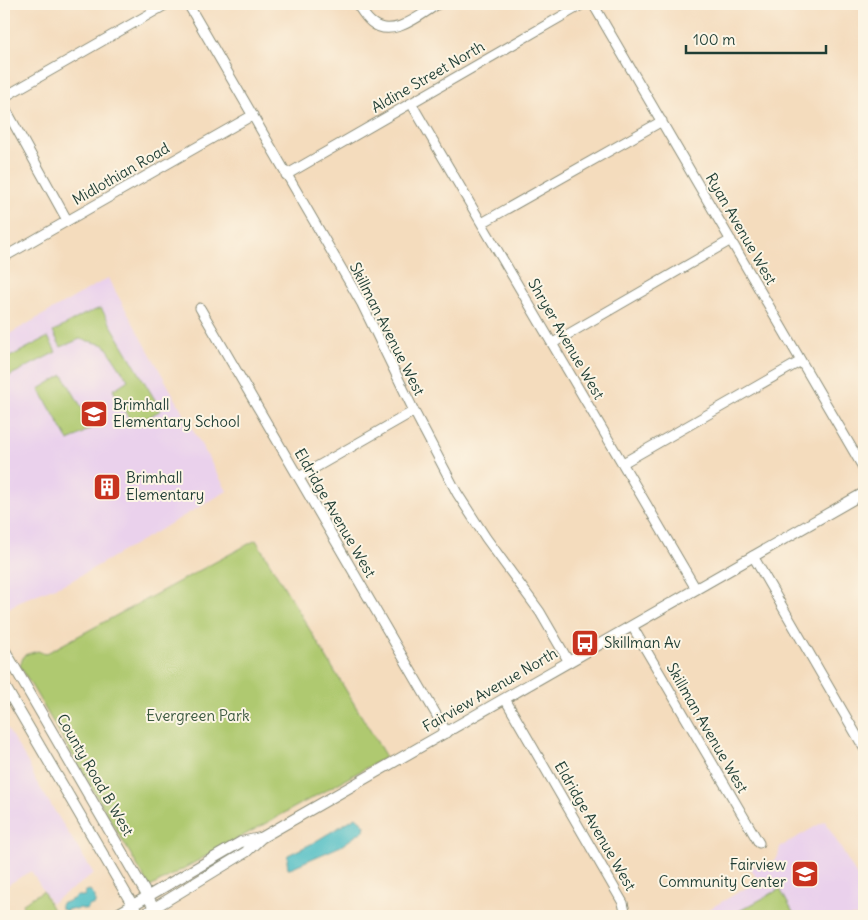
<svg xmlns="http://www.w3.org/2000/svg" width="868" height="920" font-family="Delius,sans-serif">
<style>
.built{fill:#ead1ec}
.green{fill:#afc96f;stroke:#678352}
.water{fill:#50bec5;stroke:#387e7c}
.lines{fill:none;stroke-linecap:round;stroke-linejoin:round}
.minor-casing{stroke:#8a8c78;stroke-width:11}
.tertiary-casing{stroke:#8a8c78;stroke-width:12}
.minor{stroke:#fff;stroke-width:9}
.tertiary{stroke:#fff;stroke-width:10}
.labels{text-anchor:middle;stroke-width:4;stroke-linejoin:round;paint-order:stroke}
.street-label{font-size:15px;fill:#1f3d34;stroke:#fcf5e5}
.poi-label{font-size:15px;fill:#1f3d34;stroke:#fcf5e5;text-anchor:start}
.park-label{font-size:15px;fill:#3c5940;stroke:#fcf5e5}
</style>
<rect width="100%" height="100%" fill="#fcf5e5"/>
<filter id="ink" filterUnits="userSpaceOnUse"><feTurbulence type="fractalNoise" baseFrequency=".02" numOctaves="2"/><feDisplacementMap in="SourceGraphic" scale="10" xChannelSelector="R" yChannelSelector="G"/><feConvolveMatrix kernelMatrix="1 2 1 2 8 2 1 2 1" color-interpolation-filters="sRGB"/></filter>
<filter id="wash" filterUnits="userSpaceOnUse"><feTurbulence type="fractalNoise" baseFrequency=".0096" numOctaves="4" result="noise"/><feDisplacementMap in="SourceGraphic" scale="20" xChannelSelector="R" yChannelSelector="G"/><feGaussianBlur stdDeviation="1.12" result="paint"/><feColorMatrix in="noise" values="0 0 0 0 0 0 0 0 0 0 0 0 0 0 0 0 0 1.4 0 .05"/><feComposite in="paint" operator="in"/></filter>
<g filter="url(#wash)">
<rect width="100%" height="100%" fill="#f4dcbd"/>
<path class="built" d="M 108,278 L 227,491 L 71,581 L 22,600 L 4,611 L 4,337 Z
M 4,723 L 28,763 L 36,781 L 94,874 L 51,903 L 31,871 L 4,887 Z
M 825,821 L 864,888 L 864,916 L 697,916 L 758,881 L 749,865 L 758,868 L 772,862 L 778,856 L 780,847 Z"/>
<path class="green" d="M 101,308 L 161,410 L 133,426 L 113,390 L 128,380 L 105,345 L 80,339 L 61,347 L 53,332 L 83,315 Z
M 48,337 L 56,352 L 9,376 L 4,367 L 4,360 Z
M 63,375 L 93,427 L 69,441 L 39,389 Z
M 256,540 L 386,757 L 150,887 L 20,666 L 24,655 L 38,651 L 45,654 Z
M 780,889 L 795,916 L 730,916 Z
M 43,891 L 56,916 L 23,916 L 20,911 L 23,907 L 23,903 Z"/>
<path class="water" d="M 356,817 L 365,825 L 364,830 L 341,846 L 288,869 L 287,861 L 288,855 L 311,844 Z
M 90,890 L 95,897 L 95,904 L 89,906 L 86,910 L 80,908 L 76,910 L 68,909 L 67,911 L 61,909 L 61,904 L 73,899 L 76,896 L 84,896 L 86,891 Z"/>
</g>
<g filter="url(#ink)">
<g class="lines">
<g class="minor-casing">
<path id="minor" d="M 188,4 L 362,304 L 414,411 L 457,493 L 486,538 L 540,612 L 569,662
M 357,4 C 361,10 365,17 371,22 C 392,40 420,15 438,4
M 593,4 L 864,469
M 4,97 L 167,4
M 411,103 L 696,589
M 4,106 L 67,220
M 286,175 L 583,4
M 482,223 L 662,121
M 4,257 L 253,115
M 200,308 L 447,733
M 553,343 L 731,240
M 623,463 L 801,361
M 299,477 L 414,411
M 753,556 L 864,748
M 632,626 L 759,843
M 505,699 L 623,903 L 626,916"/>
</g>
<g class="tertiary-casing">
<path id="tertiary" d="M 4,649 L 159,916
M 4,685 L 139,916
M 114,916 L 241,842 L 260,838
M 141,916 L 246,852 L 261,838 L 864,493"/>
</g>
<use href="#minor" class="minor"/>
<use href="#tertiary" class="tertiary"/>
</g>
</g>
<defs>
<g id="school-square" transform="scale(1.4375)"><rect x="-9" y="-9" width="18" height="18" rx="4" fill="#c8321e" stroke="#fcf5e5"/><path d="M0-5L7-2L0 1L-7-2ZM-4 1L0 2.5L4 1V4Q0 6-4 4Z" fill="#fff"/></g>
<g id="building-square" transform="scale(1.4375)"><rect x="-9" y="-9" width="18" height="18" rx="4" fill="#c8321e" stroke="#fcf5e5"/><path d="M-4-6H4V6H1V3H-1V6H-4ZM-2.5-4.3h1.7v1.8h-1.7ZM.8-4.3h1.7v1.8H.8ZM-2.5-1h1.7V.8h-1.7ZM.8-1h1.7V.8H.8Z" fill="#fff"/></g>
<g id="bus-square" transform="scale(1.4375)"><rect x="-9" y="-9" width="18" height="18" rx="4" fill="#c8321e" stroke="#fcf5e5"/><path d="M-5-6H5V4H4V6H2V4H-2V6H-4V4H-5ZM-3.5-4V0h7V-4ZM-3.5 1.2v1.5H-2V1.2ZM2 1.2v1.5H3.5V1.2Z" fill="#fff"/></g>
</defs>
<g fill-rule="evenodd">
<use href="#school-square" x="94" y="414"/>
<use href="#building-square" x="107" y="487"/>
<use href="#bus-square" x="585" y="643"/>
<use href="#school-square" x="805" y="874"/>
</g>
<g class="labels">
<g class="street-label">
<text transform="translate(428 77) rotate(-30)" y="5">Aldine Street North</text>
<text transform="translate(121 174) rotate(-30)" y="5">Midlothian Road</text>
<text transform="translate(741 229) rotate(60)" y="5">Ryan Avenue West</text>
<text transform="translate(387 329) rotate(63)" y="5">Skillman Avenue West</text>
<text transform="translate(566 339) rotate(60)" y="5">Shryer Avenue West</text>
<text transform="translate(335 513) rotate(60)" y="5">Eldridge Avenue West</text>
<text transform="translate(490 690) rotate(-30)" y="5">Fairview Avenue North</text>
<text transform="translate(707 728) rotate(60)" y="5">Skillman Avenue West</text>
<text transform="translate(95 775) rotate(60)" y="5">County Road B West</text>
<text transform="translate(595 826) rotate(60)" y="5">Eldridge Avenue West</text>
</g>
<g class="poi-label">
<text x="113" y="410">Brimhall<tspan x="113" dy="17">Elementary School</tspan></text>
<text x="126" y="483">Brimhall<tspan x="126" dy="17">Elementary</tspan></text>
<text x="604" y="648">Skillman Av</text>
<text x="786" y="870" text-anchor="end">Fairview<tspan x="786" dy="17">Community Center</tspan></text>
</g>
<g class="park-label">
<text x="198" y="721">Evergreen Park</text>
</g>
</g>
<rect width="868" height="920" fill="none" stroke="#fcf5e5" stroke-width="20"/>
<path d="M686 45v8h140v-8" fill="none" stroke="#1f3d34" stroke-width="2.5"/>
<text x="693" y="45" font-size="15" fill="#1f3d34" stroke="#fcf5e5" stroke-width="4" paint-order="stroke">100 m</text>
</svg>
